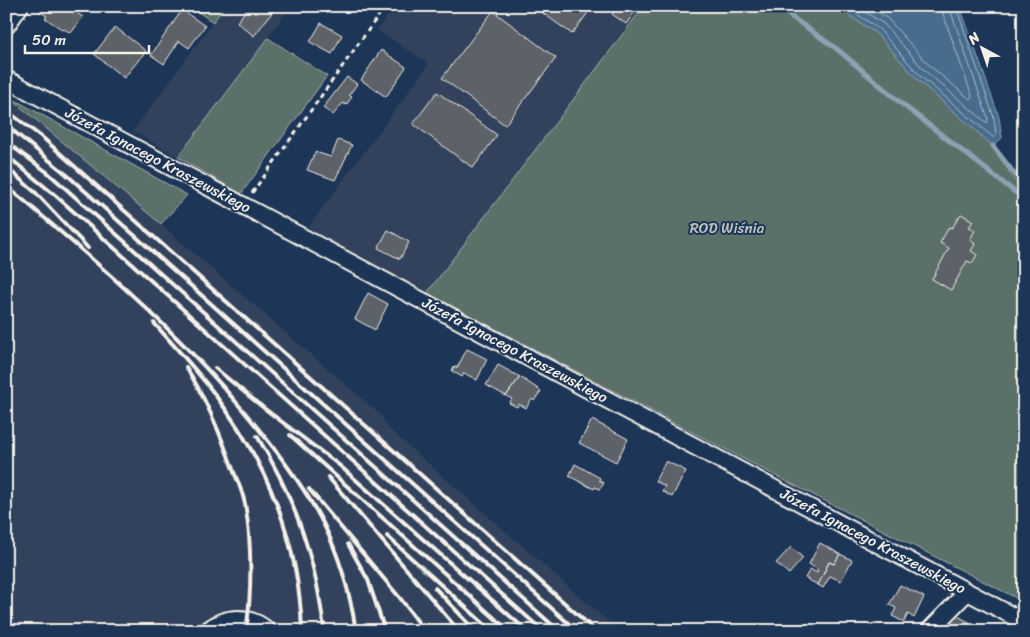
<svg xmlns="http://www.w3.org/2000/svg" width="1030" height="637" font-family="Sriracha,sans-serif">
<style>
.built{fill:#30425c}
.green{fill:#5b6f6b;stroke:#a8b0aa}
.water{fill:#466c8e;stroke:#8ca1b2}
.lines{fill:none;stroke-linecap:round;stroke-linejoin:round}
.shore{stroke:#aebcc4;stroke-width:1}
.stream{stroke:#8ca1b2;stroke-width:5}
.building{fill:#5c6268;stroke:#f4f1e8}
.minor-casing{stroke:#f4f1e8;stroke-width:20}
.path{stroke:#f4f1e8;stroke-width:3;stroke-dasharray:5 4;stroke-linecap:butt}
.minor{stroke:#1d3557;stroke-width:16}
.rail{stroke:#f4f1e8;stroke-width:4}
.labels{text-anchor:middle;stroke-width:4;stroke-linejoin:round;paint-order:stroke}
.street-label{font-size:15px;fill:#f4f1e8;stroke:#1d3557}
.park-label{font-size:15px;fill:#bec4bc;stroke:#1d3557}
</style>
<rect width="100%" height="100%" fill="#1d3557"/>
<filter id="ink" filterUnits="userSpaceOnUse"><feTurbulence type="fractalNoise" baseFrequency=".02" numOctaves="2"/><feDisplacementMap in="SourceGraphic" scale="10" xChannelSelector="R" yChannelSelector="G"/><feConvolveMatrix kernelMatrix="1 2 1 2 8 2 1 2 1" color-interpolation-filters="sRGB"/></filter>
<g filter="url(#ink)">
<path class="built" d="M 225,6 L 291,6 L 178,157 L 133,131 Z
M 395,6 L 644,6 L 427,293 L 307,229 L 429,64 L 377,30 Z
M 6,96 L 127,195 L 381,415 L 388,428 L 619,631 L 6,631 Z"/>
<path class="green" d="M 189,6 L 225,6 L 213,22 Z
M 644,6 L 835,6 L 876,33 L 917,79 L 993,146 L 1024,195 L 1024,602 L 774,475 L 427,293 Z
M 268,38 L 327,76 L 241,194 L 178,157 Z
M 6,95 L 187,195 L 161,224 Z"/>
<path class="water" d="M 835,6 L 960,6 L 999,117 L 1002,138 L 993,146 L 917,79 L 876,33 Z"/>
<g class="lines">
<path class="shore" d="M 845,6 L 879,29 L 920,76 L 994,138 L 996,135 L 994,118 L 956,6
M 856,6 L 884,24 L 925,71 L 987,123 L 988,119 L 949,6
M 870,6 L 888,19 L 930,66 L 970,99 L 972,96 L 943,14 L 942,6"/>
<path class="stream" d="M 776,6 L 837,49 L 902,104 L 1024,199
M 993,146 L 1024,186"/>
</g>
<path class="building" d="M 44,6 L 67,6 L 83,17 L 71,33 L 64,29 L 63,30 L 45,18 L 47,16 L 40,12 Z
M 249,6 L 277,6 L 254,36 L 237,22 Z
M 533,6 L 584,6 L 590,10 L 572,34 Z
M 618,6 L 639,6 L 626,24 L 612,14 Z
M 182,10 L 205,26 L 189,48 L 179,41 L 164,64 L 151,55 Z
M 493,11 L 556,58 L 505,125 L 442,78 Z
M 321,23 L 342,35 L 332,54 L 310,42 Z
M 115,27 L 146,51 L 124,78 L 94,54 Z
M 381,50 L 406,67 L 386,97 L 361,80 Z
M 347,77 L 357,84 L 349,95 L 352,97 L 346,105 L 343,103 L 333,115 L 323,108 Z
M 437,92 L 497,135 L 473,168 L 413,124 Z
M 338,140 L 352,145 L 335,180 L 307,170 L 315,152 L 331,157 Z
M 961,214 L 973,221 L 969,227 L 975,230 L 970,240 L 975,244 L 971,251 L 977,255 L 972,263 L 967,261 L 951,290 L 932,279 L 949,248 L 940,243 L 949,227 L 952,228 Z
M 388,230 L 409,242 L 400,259 L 378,248 Z
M 368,293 L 388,304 L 375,330 L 355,319 Z
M 467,349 L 487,359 L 477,380 L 464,373 L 462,377 L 452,371 L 454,366 L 457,368 Z
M 498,365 L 520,377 L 506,396 L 486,385 Z
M 520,377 L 541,391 L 534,401 L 532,399 L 526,408 L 519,404 L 517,407 L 509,403 L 512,399 L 506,396 Z
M 592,420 L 628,439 L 616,462 L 579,443 Z
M 666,461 L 686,471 L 672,497 L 662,491 L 665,486 L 655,481 Z
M 575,464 L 600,478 L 599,480 L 604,483 L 600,489 L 595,487 L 594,489 L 569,476 Z
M 820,543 L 840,554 L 834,564 L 829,562 L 818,585 L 805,578 L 810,569 L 817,573 L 818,570 L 809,564 Z
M 791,547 L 803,558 L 789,574 L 776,563 Z
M 840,554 L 852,560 L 841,581 L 830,576 L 823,588 L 818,585 L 829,562 L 834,564 Z
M 900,585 L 924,597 L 914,618 L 908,614 L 904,622 L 892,616 L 896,608 L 889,605 Z
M 952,613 L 986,631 L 942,631 Z"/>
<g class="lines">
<g class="minor-casing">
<path id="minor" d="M 6,26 L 20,6
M 6,79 L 1024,622
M 207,631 C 226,615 250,615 268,631
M 929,631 L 967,592"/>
</g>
<path class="path" d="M 252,193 L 384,8"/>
<use href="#minor" class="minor"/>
<path class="rail" d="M 6,110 L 43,138 L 596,631
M 6,125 L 66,174 L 577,631
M 6,142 L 47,172 L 65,188 L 559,631
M 6,155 L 55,195 L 543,631
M 6,167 L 36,193 L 88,248
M 6,186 C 33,207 58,230 84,252 C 142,303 193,350 242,409 C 272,445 301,481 323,523 C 340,557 350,593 356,631
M 154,323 C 174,346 195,368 213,392 C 268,464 299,541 302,631
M 186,367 C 207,400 221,435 234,472 C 238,482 243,493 245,504 C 252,542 252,593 246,631
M 215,368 L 265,409 L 339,465 L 527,631
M 290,435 L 509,631
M 257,436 C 294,496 317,561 324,631
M 328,477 L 459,631
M 309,489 L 400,598 L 425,631
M 387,536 L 492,631
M 348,544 L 368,580 L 385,631
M 435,588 L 476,631"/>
</g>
</g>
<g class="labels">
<g class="street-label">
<text transform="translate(158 160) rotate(28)" y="5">Józefa Ignacego Kraszewskiego</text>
<text transform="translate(515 350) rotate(28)" y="5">Józefa Ignacego Kraszewskiego</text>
<text transform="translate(873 541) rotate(28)" y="5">Józefa Ignacego Kraszewskiego</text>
</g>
<g class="park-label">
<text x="727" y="233">ROD Wiśnia</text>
</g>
</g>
<rect width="1030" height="637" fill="none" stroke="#1d3557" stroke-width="25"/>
<rect x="12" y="12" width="1005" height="612" fill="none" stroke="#f4f1e8" stroke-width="2" filter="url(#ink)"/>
<g transform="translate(982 48) rotate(320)" stroke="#1d3557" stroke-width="4" paint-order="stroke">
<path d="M0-4L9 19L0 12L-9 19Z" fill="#f4f1e8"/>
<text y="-8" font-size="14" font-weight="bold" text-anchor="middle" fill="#f4f1e8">N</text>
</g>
<path d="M25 45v8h124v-8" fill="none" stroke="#f4f1e8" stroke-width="2.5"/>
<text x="32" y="45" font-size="15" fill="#f4f1e8" stroke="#1d3557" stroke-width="4" paint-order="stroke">50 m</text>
</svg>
